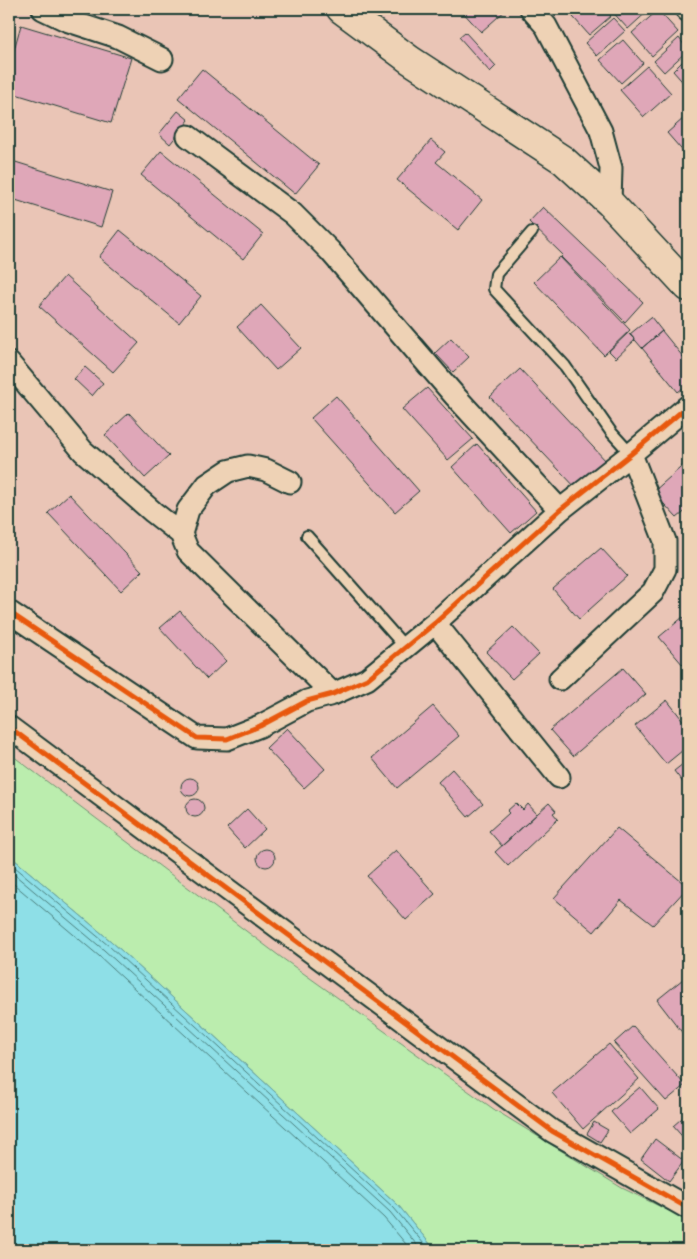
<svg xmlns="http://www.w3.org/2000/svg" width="697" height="1259" font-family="Sriracha,sans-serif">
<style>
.green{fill:#bbedae;stroke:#6d9571}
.water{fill:#8edfe7;stroke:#629e9f}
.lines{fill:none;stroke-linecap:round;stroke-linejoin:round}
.shore{stroke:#4b7e7c;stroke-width:1}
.building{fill:#dfa7b8;stroke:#1f3d34}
.service-casing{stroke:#1f3d34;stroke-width:14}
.minor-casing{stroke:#1f3d34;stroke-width:25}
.primary-casing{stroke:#1f3d34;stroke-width:31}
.service{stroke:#eed2b5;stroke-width:10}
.minor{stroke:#eed2b5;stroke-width:21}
.primary{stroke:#eed2b5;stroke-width:28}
.cycleway-casing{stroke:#eed2b5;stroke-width:8}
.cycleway{stroke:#e8590c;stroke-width:5}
</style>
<rect width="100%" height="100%" fill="#eac5b6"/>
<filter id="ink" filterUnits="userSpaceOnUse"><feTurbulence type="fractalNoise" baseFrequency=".02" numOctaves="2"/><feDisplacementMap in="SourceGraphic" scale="10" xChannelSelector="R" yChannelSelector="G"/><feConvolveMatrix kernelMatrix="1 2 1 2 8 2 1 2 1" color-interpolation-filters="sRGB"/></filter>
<g filter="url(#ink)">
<path class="green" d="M 9,753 L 282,958 L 495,1110 L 622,1188 L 688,1220 L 688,1250 L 435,1250 L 398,1205 L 112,942 L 9,855 Z"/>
<path class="water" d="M 9,855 L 112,942 L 398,1205 L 435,1250 L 9,1250 Z"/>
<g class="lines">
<path class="shore" d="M 9,862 L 109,946 L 394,1208 L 429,1250
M 9,870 L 104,950 L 390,1212 L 421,1250
M 9,880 L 99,956 L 384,1218 L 411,1250"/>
</g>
<path class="building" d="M 460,9 L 507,9 L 481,32 Z
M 566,9 L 605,9 L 611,16 L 589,35 Z
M 610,9 L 650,9 L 628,29 Z
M 658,10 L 678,32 L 652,56 L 632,33 Z
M 613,18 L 625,31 L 597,56 L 585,43 Z
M 21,25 L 131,58 L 111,123 L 9,92 L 9,67 Z
M 465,32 L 496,66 L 490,72 L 459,37 Z
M 679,38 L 688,50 L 664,72 L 654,61 Z
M 623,40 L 643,63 L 621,83 L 600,60 Z
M 688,56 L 688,88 L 673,71 Z
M 647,66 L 671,93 L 644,117 L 620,90 Z
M 202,69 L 319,165 L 295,194 L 178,98 Z
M 178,111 L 189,120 L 170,144 L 159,134 Z
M 684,118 L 688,123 L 687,156 L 667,133 Z
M 431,140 L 445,152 L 436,162 L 482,200 L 458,230 L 397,180 Z
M 161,151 L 263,234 L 243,259 L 141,175 Z
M 9,160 L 112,192 L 101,227 L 9,198 Z
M 543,207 L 643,302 L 625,322 L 561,257 L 563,255 L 529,222 Z
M 120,230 L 201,296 L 179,323 L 99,257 Z
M 560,257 L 630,330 L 604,355 L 534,282 Z
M 65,276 L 139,343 L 113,372 L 39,306 Z
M 261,305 L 301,348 L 276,370 L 237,327 Z
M 651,317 L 662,331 L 642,348 L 630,334 Z
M 662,331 L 688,363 L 688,384 L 678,392 L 642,348 Z
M 628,333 L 635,340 L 616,358 L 609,351 Z
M 451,338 L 469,357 L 453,372 L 435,353 Z
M 85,367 L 103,383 L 92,396 L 74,379 Z
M 520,369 L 607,462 L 578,490 L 490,397 Z
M 427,388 L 473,439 L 448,460 L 402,409 Z
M 336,396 L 419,491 L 395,512 L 311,418 Z
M 129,413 L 169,456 L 145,478 L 105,435 Z
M 477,444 L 536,511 L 511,533 L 452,467 Z
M 688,461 L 688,509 L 677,518 L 653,492 Z
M 69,494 L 142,571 L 121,591 L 48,513 Z
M 601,548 L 627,576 L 579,619 L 553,589 Z
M 180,611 L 226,661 L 207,679 L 160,628 Z
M 683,617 L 688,624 L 688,660 L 683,665 L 659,637 Z
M 513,627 L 539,654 L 512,679 L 486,652 Z
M 623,668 L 646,694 L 573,756 L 550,730 Z
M 667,700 L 688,727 L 688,746 L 666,764 L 635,726 Z
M 433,706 L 459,736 L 397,788 L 372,758 Z
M 287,728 L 325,769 L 304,788 L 266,748 Z
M 688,760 L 688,789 L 674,771 Z
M 452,769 L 483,804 L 468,817 L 438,782 Z
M181 787a9 9 0 1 1 18 0a9 9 0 1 1-18 0Z
M186 808a9 9 0 1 1 18 0a9 9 0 1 1-18 0Z
M 516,803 L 523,810 L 528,804 L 537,814 L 502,846 L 489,831 L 509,813 L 507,811 Z
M 549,803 L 556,811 L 553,813 L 558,819 L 508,866 L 495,852 Z
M 247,809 L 265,829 L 245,848 L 227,828 Z
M 617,828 L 688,887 L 653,925 L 621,900 L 594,932 L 554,898 Z
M257 858a9 9 0 1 1 18 0a9 9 0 1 1-18 0Z
M 396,850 L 435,894 L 406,920 L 367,876 Z
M 688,975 L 688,1040 L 657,1000 Z
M 633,1026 L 685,1085 L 666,1101 L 614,1043 Z
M 609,1044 L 639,1079 L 583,1129 L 552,1093 Z
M 640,1087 L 659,1109 L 630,1134 L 611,1112 Z
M 688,1113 L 688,1143 L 673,1126 Z
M 594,1122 L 608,1130 L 600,1142 L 587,1134 Z
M 655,1139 L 684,1161 L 669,1181 L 641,1159 Z"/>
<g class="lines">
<g class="service-casing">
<path id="service" d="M 532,232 L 496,274 L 494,289 L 565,366 L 611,432 L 631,454
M 307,536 L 405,647"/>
</g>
<g class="minor-casing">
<path id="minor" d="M 43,9 L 66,20 L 118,37 L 162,59
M 531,9 L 546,26 L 601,131 L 611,168 L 610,203
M 686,9 L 688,11
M 188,136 L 293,214 L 330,251 L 455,396 L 560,510
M 9,363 L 83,451 L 153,512 L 181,534
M 290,482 L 266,470 L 248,466 L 228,471 L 207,485 L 188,510 L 181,534 L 188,551 L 333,694
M 9,612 L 197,738 L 227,739 L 260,726 L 307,701 L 333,694 L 367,679 L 435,623 L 560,510 L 631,454 L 688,406
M 435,623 L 559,777
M 560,679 L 653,592 L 665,569 L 665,541 L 631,454
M 9,727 L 552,1131 L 688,1208"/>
</g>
<g class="primary-casing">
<path id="primary" d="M 341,9 L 410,60 L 563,160 L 610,203 L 688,287"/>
</g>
<use href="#service" class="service"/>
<use href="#minor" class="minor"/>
<use href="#primary" class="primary"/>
<g class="cycleway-casing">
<path id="cycleway" d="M 9,612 L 197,738 L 227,739 L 260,726 L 307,701 L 333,694 L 367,679 L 435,623 L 560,510 L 631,454 L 688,406
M 9,727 L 552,1131 L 688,1208"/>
</g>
<use href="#cycleway" class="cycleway"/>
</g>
</g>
<rect width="697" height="1259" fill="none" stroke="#eed2b5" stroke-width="30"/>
<rect x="15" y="15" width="667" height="1229" fill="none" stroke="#1f3d34" stroke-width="2" filter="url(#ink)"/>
</svg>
